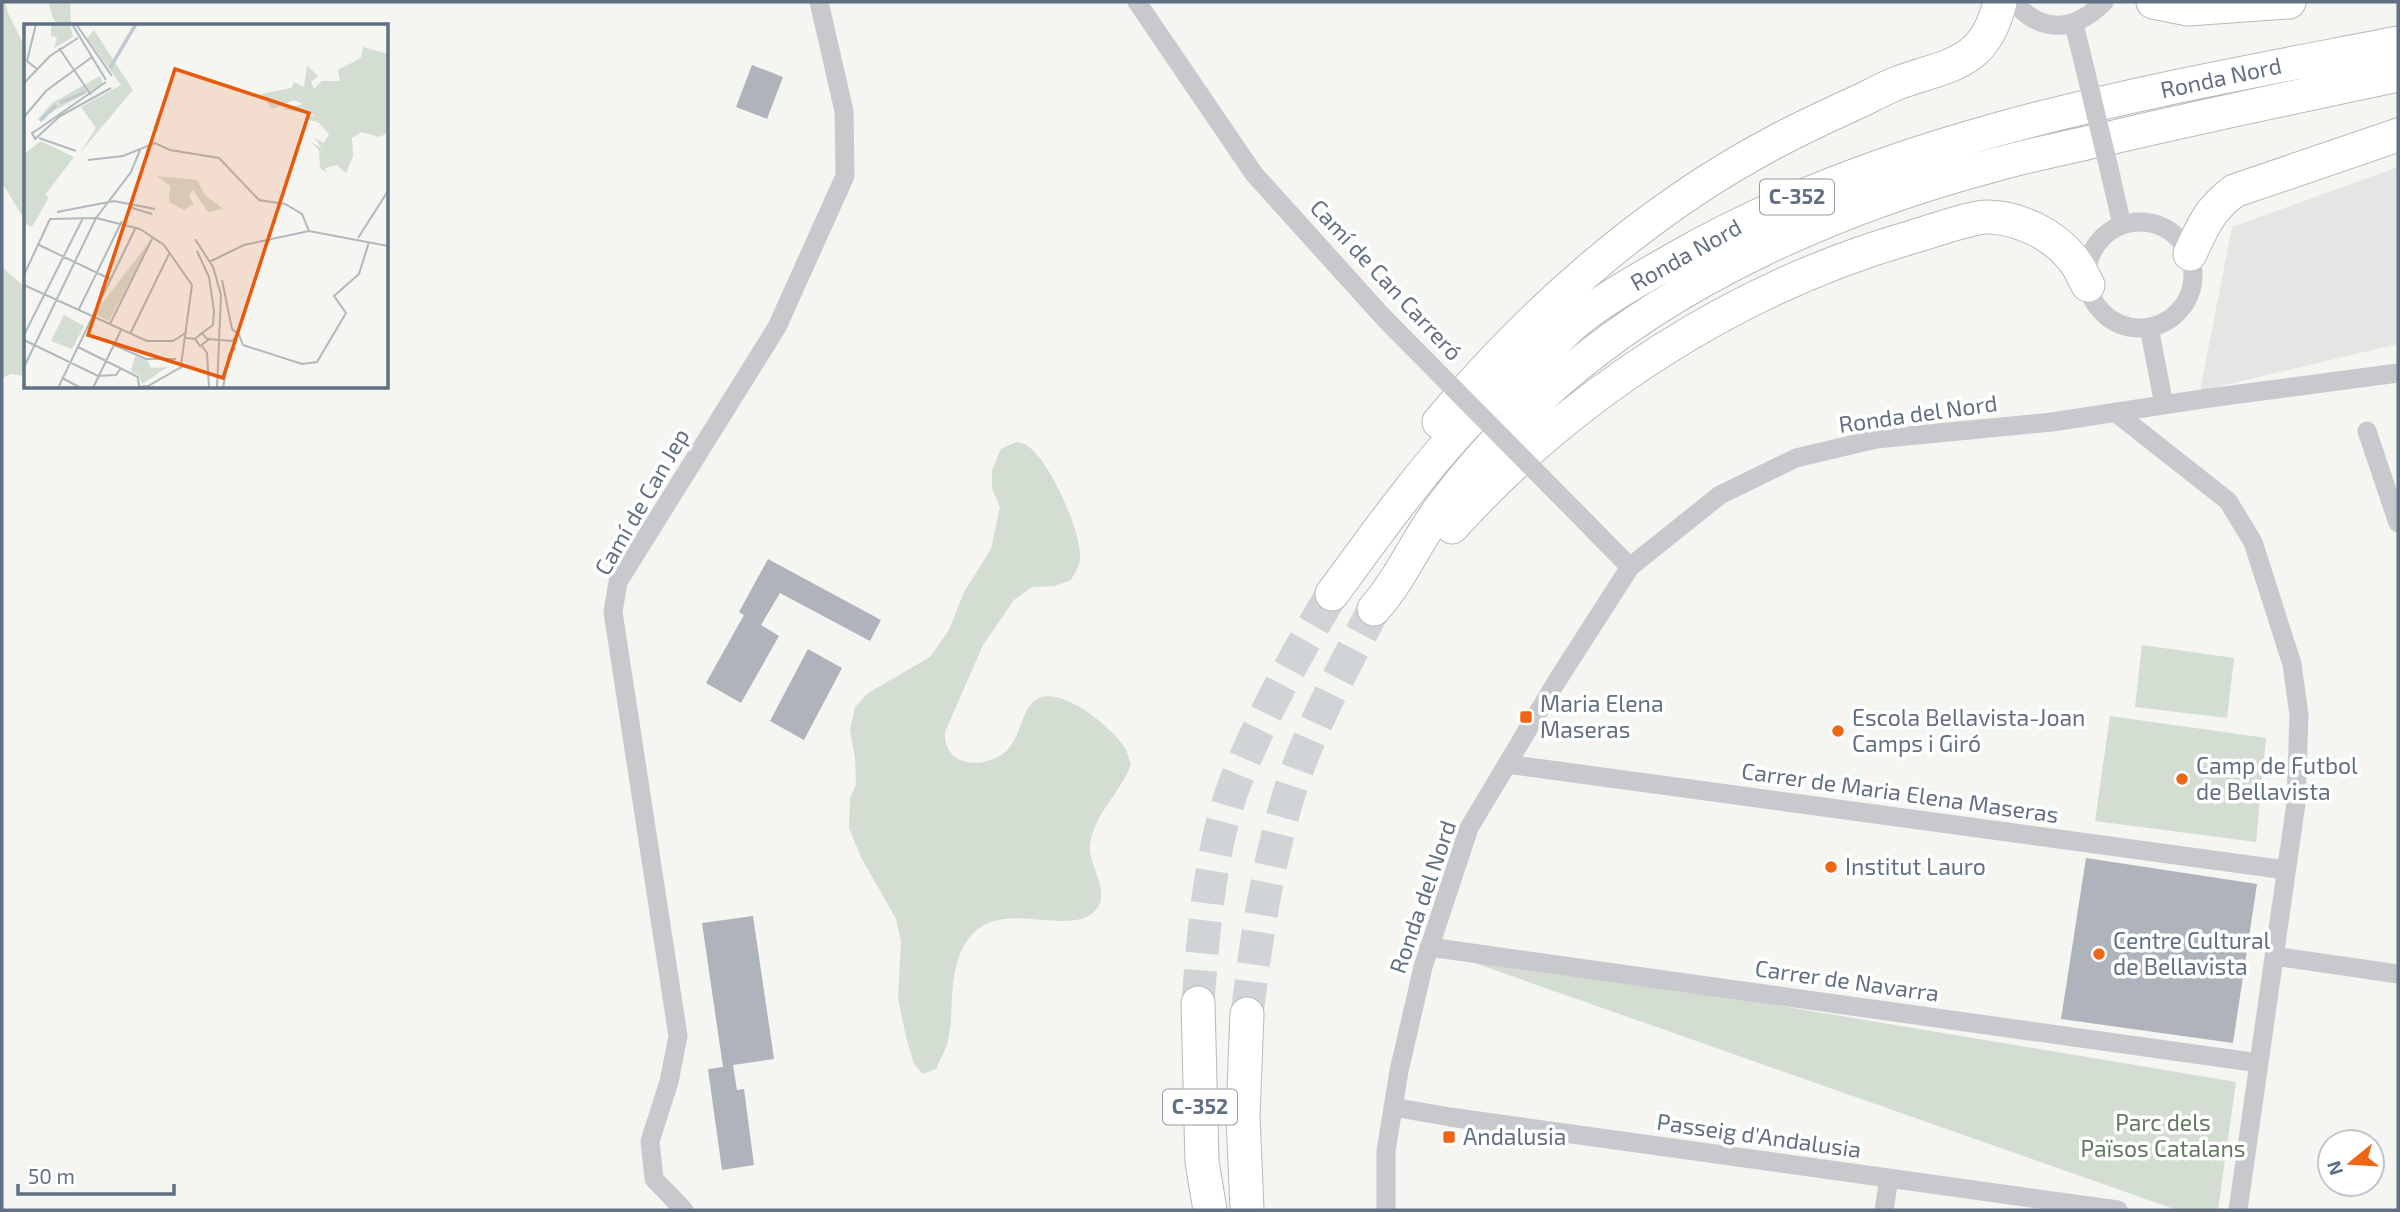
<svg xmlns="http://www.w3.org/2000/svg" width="2400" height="1212" font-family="'Exo 2',sans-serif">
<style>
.built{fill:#e5e6e4}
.green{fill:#d4ddd2}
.building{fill:#afb4bc}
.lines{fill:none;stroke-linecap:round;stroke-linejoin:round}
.highway-tunnel{stroke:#d0d4d6;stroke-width:33;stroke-dasharray:33 17;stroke-linecap:butt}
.highway-casing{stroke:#b6b9bd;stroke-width:35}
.street{stroke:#c7c9cd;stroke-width:19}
.highway{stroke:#fff;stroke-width:33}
.street-bridge{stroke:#c7c9cd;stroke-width:19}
.poi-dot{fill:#f06516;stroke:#fff;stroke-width:2.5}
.labels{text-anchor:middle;stroke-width:7;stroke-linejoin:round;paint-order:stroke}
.shield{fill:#fff;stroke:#919ba9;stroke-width:2}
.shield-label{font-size:21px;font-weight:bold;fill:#627084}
.street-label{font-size:23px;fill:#627084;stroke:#fff}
.poi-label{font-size:23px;fill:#627084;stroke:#fff;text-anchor:start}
.park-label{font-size:23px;fill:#637b61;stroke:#fff}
.inset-river{fill:none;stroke:#c2cad1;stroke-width:3.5}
.inset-road{fill:none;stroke:#b1b8be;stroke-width:2}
.view{fill:#e8590c;fill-opacity:0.15;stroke:#e8590c;stroke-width:3.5}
.inset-edge{fill:none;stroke:#627084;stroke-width:3.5}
</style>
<rect width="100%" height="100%" fill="#f5f5f1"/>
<path class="built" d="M 2398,167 L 2398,344 L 2200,391 L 2232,227 Z"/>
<path class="green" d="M 2,2 L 5,2 L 8,13 L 26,49 L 26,222 L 2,183 Z
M 48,2 L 70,2 L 71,23 L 65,26 L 58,26 L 53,18 Z
M 2,267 L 26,288 L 25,376 L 11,374 L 2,378 Z
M 1016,442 C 1017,442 1025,444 1026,445 C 1049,458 1083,534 1080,560 C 1079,567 1074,574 1071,580 L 1054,586 L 1032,587 L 1014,600 L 983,645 L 945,732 C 943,766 981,770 1004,753 C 1020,740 1020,715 1033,702 C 1055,680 1110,726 1123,745 C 1127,750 1129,759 1131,765 C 1120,793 1094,814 1090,845 C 1088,864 1109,889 1098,907 C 1074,943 999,892 967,941 C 946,972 956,1010 947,1045 C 944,1053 939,1061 936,1069 L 923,1074 L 914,1064 L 906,1037 L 898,998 L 901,942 L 896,919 L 861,857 L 849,828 L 850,799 L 856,784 L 855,758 L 850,730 L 855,707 L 868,693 L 930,657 L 949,630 L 964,592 L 991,549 L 1000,507 L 992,489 L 992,470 L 1001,449 Z
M 2142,645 L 2234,658 L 2227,718 L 2135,707 Z
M 2110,716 L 2266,738 L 2256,842 L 2095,821 Z
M 1429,947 L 2236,1082 L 2218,1210 L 2177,1210 Z"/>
<path class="building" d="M 752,65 L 783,77 L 767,119 L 736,107 Z
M 768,559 L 881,620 L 870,641 L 780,593 L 761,625 L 779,636 L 741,703 L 706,683 L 744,615 L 739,612 Z
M 808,649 L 842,668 L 804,740 L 770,721 Z
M 2086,858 L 2257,884 L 2233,1043 L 2061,1019 Z
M 753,916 L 774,1059 L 733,1065 L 737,1090 L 744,1089 L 754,1165 L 722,1170 L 708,1069 L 723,1067 L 702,923 Z"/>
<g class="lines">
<path class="highway-tunnel" d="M 1198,1003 C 1203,935 1210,847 1235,783 C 1261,717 1296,655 1332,594
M 1247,1014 C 1256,940 1267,866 1289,794 C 1309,729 1343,669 1374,609"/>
<g class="highway-casing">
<path id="highway" d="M 2153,2 L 2188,9 L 2289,2
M 2190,254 C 2203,226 2208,211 2234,191 L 2398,135
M 1439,422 C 1531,312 1644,212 1771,144 C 1801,128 1831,114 1862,100 C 1874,94 1887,87 1900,82 C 1952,64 1985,64 2000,2
M 1452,527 C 1573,393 1737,287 1912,237 C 1930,232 1973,216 1989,217 C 2019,218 2053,234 2072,258 C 2079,266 2083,276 2088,285
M 1332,594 C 1374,537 1415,479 1463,427 C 1489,400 1517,375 1545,350 C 1559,338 1572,324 1587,313 C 1615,292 1647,275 1678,257 C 1898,132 2152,91 2398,43
M 1374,609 C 1401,579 1416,541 1440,509 C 1473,464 1513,422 1554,385 C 1678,276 1841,205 1998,164 C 2041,152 2084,144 2127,134 C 2218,113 2308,94 2398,75
M 1198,1003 L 1202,1162 L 1210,1210
M 1247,1210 L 1243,1116 L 1247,1014"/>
</g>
<path class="street" d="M 1137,2 L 1254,174 L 1385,319
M 2014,2 C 2042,35 2075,31 2104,2
M 2074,24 L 2085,69
M 2111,177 L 2122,225
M2087 275a53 53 0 1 1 106 0a53 53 0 1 1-106 0Z
M 2149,327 L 2164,405
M 2115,412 L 2228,501 L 2253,542 L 2292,664 L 2299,715 L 2296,803 L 2238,1210
M 2367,431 L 2398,523
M 1574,510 L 1630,567
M 1507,764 L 2286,870
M 1429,947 L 2259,1063
M 2274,956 L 2398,974
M 1393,1107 L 1450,1117 L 2118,1210
M 684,1210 L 654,1179 L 650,1141 L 669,1082 L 678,1036 L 613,612 L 618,582 L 777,327 L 845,176 L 844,111 L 819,2
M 1386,1210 L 1386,1151 L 1399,1071 L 1423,967 L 1469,828 L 1555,684 L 1630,567 L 1720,495 L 1796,458 L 1876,439 L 2052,422 L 2209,398 L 2398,373
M 1884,1210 L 1889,1178"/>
<use href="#highway" class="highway"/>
<path class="street-bridge" d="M 2085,69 L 2111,177
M 1385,319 L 1574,510"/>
</g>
<g class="poi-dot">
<rect x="1519" y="710" width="14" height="14" rx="3.5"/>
<circle cx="1838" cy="731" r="7"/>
<circle cx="2182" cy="779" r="7"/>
<circle cx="1831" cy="867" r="7"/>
<circle cx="2099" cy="954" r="7"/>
<rect x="1442" y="1130" width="14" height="14" rx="3.5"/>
</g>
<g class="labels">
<g class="shield">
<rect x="1760" y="179.5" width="74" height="35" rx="5"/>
<rect x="1163" y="1089.5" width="74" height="35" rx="5"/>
</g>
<g class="shield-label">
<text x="1797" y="204">C-352</text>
<text x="1200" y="1114">C-352</text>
</g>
<g class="street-label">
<text transform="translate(2221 78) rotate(-12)" y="8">Ronda Nord</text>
<text transform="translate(1686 255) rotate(-29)" y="8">Ronda Nord</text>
<text transform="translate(1386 280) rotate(47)" y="8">Camí de Can Carreró</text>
<text transform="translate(1918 414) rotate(-8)" y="8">Ronda del Nord</text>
<text transform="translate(642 502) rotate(-60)" y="8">Camí de Can Jep</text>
<text transform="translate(1900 793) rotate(8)" y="8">Carrer de Maria Elena Maseras</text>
<text transform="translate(1423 897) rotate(-71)" y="8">Ronda del Nord</text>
<text transform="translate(1847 981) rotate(8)" y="8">Carrer de Navarra</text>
<text transform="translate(1759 1136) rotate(8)" y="8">Passeig d'Andalusia</text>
</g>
<g class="poi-label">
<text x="1540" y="712">Maria Elena<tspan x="1540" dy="26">Maseras</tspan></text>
<text x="1852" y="726">Escola Bellavista-Joan<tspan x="1852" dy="26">Camps i Giró</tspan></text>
<text x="2196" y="774">Camp de Futbol<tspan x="2196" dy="26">de Bellavista</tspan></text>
<text x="1845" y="875">Institut Lauro</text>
<text x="2113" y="949">Centre Cultural<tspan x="2113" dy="26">de Bellavista</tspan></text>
<text x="1463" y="1145">Andalusia</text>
</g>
<g class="park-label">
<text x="2163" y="1131">Parc dels<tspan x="2163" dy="26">Països Catalans</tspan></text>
</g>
</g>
<g transform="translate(24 24)">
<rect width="364" height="364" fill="#f5f5f1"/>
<path d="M 19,0 L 46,0 L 49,13 L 30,24 L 33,13 L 27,12 L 27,2 ZM 70,6 L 109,66 L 56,129 L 72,104 L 57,83 L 97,61 L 63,14 ZM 339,23 L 364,30 L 364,109 L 355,113 L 337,108 L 328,114 L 329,132 L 322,149 L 313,141 L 301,144 L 303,149 L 296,144 L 295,126 L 287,118 L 298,124 L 290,114 L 300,119 L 305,110 L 294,98 L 280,95 L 291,91 L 258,85 L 279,80 L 270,76 L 248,85 L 237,70 L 267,64 L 270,58 L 280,63 L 283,41 L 294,52 L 287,58 L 290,65 L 298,57 L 316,57 L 314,46 L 337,34 ZM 76,52 L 79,60 L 13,96 L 28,79 ZM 17,117 L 50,133 L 21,171 L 25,173 L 8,203 L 0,199 L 0,130 ZM 133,152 L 173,156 L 181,171 L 199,185 L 184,188 L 169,166 L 165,172 L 170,180 L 160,186 L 145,178 L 146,162 ZM 129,213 L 85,297 L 70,290 ZM 40,291 L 60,302 L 48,325 L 27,317 ZM 111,332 L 123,336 L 127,344 L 144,343 L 118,360 L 115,351 L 107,347 Z" fill="#d4ddd2"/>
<path class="inset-river" d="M 86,44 L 112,0M 36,79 L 61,68M 16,97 L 32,81"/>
<path class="inset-road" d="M 12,0 L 3,37 L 13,45M 48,0 L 82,56M 52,0 L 88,52M 35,24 L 67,71M 0,59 L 26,32 L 54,14M 0,93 L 22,67 L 68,33M 13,106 L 8,109 L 11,115 L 36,92 L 87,64M 13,106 L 82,58M 15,114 L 52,127M 64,136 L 99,132 L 131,119 L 146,126 L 195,134 L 235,176 L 261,180 L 278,190 L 285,207M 105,183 L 128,190M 33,188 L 90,177 L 131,185M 334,214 L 364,167M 171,215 L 189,243 L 197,271 L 193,364M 13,220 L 86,255M 173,227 L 185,253 L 190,287 L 189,301 L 178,309M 185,238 L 220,221 L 285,207 L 364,222M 0,251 L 26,195 L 72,194 L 116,205 L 140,221 L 168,261 L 157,341M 198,256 L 208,305 L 215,311M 0,261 L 123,317 L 149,317 L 163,308M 55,285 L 98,197M 86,300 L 129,213M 106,310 L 146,228M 0,311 L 59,194M 162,314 L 171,315 L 176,322 L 184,316 L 178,309 L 171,315M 184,315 L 208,317 L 215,311 L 219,321M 0,316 L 74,352 L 92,351 L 97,344M 90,321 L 122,335 L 152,335M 219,321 L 278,340 L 293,338 L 322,289 L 310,272 L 335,250 L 345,218M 178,322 L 183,329 L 185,364M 54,323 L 114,353 L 115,363M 0,343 L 72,194 L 107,148 L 116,126M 38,354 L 57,364M 34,364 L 112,203M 69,364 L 97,306M 105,364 L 124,362 L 159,342 L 155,345M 199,364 L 205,330 L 212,324"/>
<path class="view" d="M 151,45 L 285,89 L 199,354 L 64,311 Z"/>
<rect width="364" height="364" class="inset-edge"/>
</g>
<rect width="2400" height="1212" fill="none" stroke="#627084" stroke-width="7"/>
<g transform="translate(2351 1163) rotate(252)"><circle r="33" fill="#ffffff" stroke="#c0c6ce" stroke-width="2"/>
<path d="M0-5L12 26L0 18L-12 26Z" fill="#f06516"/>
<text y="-10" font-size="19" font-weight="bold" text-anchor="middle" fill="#627084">N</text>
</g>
<path d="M18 1184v10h156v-10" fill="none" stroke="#627084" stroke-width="3.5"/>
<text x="28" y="1184" font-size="21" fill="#627084" stroke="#ffffff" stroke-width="5" paint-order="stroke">50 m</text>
</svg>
